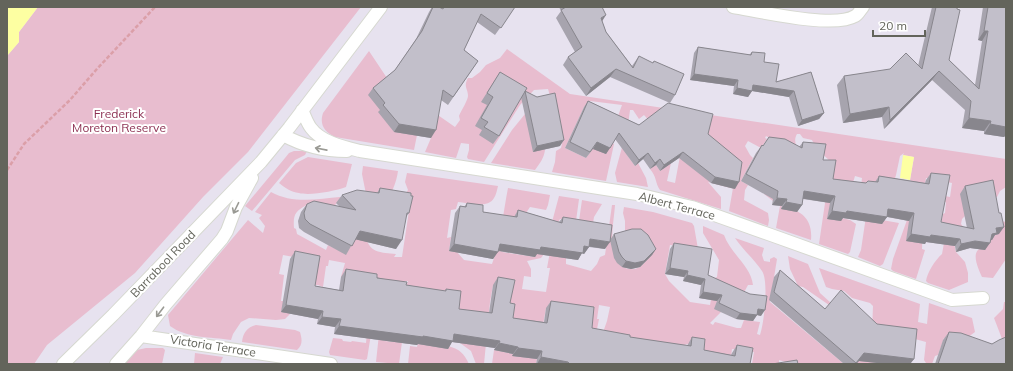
<svg xmlns="http://www.w3.org/2000/svg" width="1013" height="371" font-family="Mulish,sans-serif">
<style>
.green{fill:#e8bdcf}
.water{fill:#fdffa2}
.lines{fill:none;stroke-linecap:round;stroke-linejoin:round}
.minor-casing{stroke:#d6d8d0;stroke-width:14}
.path{stroke:#db9fa8;stroke-width:2.5;stroke-dasharray:4 2;stroke-linecap:butt}
.minor{stroke:#fff;stroke-width:12}
.wall{fill:#a7a4ae}
.shaded-wall{fill:#88868d}
.building{fill:#c2bfca;stroke:#88868d}
.oneway{stroke:#9a9a94}
.labels{text-anchor:middle;stroke-width:4;stroke-linejoin:round;paint-order:stroke}
.park-label{font-size:12px;fill:#8d3153;stroke:#fff}
.street-label{font-size:12px;fill:#63645b;stroke:#fff}
</style>
<rect width="100%" height="100%" fill="#e7e2ef"/>
<path class="green" d="M 38,7 L 361,7 L 248,152 L 203,197 L 135,273 L 47,345 L 34,364 L 7,364 L 7,56 L 19,42 L 19,32 Z
M 507,49 L 570,94 L 1006,159 L 1006,187 L 1000,191 L 997,197 L 993,197 L 965,216 L 962,219 L 961,224 L 964,228 L 952,235 L 956,252 L 965,262 L 968,273 L 968,282 L 949,290 L 928,283 L 926,281 C 927,273 935,260 942,254 L 946,232 L 940,230 L 943,214 L 945,213 L 946,202 L 942,203 L 940,195 L 950,197 L 952,183 L 926,178 L 924,191 L 922,249 L 925,250 L 916,279 L 893,271 L 891,269 L 893,259 L 907,220 L 912,182 L 910,180 L 914,157 L 903,155 L 904,153 L 900,156 L 896,175 L 882,220 L 899,223 L 883,264 L 880,266 L 858,257 L 861,250 L 870,189 L 861,187 L 862,178 L 855,176 L 842,218 L 850,220 L 856,224 L 850,252 L 848,254 L 819,244 L 831,162 L 816,148 L 812,140 L 803,138 L 800,134 L 797,134 C 794,139 795,144 798,149 L 773,201 L 764,194 L 788,148 L 766,136 L 765,138 L 767,139 L 761,148 L 748,141 L 745,146 L 750,155 L 753,158 L 741,181 L 748,185 L 745,190 L 744,200 L 768,213 L 769,220 L 768,226 L 729,211 L 733,188 L 734,189 L 708,182 L 721,197 L 721,209 L 660,190 C 655,183 657,177 650,169 L 656,165 L 660,171 L 671,163 L 667,181 L 675,183 L 680,156 L 644,115 L 639,119 L 633,110 L 630,110 L 627,132 L 627,155 L 635,166 L 638,163 L 646,178 L 648,187 L 617,182 L 615,173 L 624,140 L 618,116 L 622,105 L 590,101 L 584,107 L 565,148 L 586,158 L 593,148 L 612,143 L 614,144 L 606,181 L 552,172 L 555,162 L 556,151 L 561,148 L 563,139 L 548,89 L 534,90 L 520,105 L 484,162 L 468,159 L 467,157 L 469,150 L 469,144 L 461,143 L 456,158 L 425,152 L 431,138 L 434,120 L 412,134 L 417,135 L 414,150 L 335,137 C 325,132 319,125 323,113 L 369,51 L 389,81 L 455,127 L 460,120 L 459,116 C 461,111 468,100 468,96 C 468,88 463,87 468,78 L 472,78 L 480,72 L 486,65 L 500,58 Z
M 525,114 L 545,150 C 544,158 540,163 535,170 L 491,163 L 512,130 Z
M 294,151 L 307,151 L 305,155 L 295,160 L 252,211 L 245,206 L 285,158 L 289,153 Z
M 308,157 L 352,164 L 346,187 C 335,191 310,196 299,193 C 291,192 285,188 279,183 L 296,163 Z
M 363,166 L 398,171 C 395,194 377,218 366,238 C 371,254 381,252 396,254 L 394,257 L 402,257 L 410,204 L 401,201 L 408,190 L 405,182 L 407,173 L 498,186 C 497,190 496,195 494,198 C 488,209 468,203 458,202 L 456,209 L 451,210 L 447,238 L 451,237 L 449,251 L 457,252 L 464,260 L 492,264 C 501,239 503,213 508,188 L 550,195 L 548,205 L 546,210 L 530,207 L 522,219 L 504,239 L 502,252 L 535,257 L 538,240 L 544,254 L 541,258 L 527,261 L 531,269 L 531,277 L 524,276 L 522,289 L 546,292 L 550,268 L 547,268 L 554,230 L 552,222 L 559,196 L 579,199 L 576,221 L 560,219 L 558,223 L 566,258 L 566,264 L 591,271 L 597,264 L 600,257 L 605,255 L 612,205 L 615,205 C 614,222 604,267 630,269 C 638,270 644,265 647,258 L 625,236 L 625,221 L 623,213 L 624,207 L 653,212 L 692,223 L 694,226 L 698,249 L 670,245 L 665,274 L 669,281 L 690,302 L 710,305 L 715,278 L 717,277 L 719,260 L 703,233 L 703,226 L 724,235 C 730,253 751,266 753,285 L 748,285 L 741,298 L 722,289 L 715,308 L 721,312 L 710,323 L 713,325 L 715,322 L 737,328 L 741,328 L 744,320 L 760,322 L 757,334 L 760,335 C 764,324 769,281 762,271 C 754,259 743,250 735,238 L 764,248 L 762,255 L 764,261 L 770,262 L 770,259 L 774,257 L 777,259 L 770,302 L 844,364 L 792,364 L 779,360 L 779,363 L 780,364 L 752,364 L 754,352 L 732,349 L 731,357 L 720,356 L 687,344 L 675,349 L 601,338 L 607,321 L 610,307 L 599,305 L 597,319 L 599,319 L 597,329 L 593,336 L 546,308 L 536,364 L 492,364 L 494,350 L 513,354 L 513,356 L 531,358 L 493,285 L 490,302 L 484,364 L 476,364 L 471,351 L 460,343 L 456,313 L 459,293 L 442,290 L 448,346 C 459,349 464,353 469,364 L 408,364 L 410,346 L 417,347 L 418,343 L 402,342 L 399,364 L 376,362 L 379,334 L 384,341 L 397,342 L 407,284 L 408,281 L 403,281 L 399,285 L 371,334 L 367,359 L 365,360 L 330,355 L 329,352 L 333,338 L 342,339 L 343,341 L 351,342 L 352,341 L 366,343 L 372,282 L 341,277 L 345,263 L 329,260 L 328,266 L 326,266 L 323,287 L 318,285 L 314,285 L 315,261 L 283,255 L 279,274 L 284,275 L 281,301 L 283,301 L 290,314 L 285,319 L 276,320 L 249,318 L 241,322 L 233,334 L 231,340 C 211,337 186,338 170,326 L 168,315 L 248,220 L 263,233 L 265,226 L 259,218 L 262,215 L 255,212 L 271,192 C 292,204 318,199 340,197 L 342,198 L 327,213 L 307,205 C 295,211 293,215 294,228 L 296,229 L 297,234 L 326,250 L 328,245 L 346,254 L 366,194 L 362,174 Z
M 582,200 L 602,204 L 594,217 L 593,223 L 579,221 Z
M 780,206 C 800,209 813,218 811,240 L 776,228 Z
M 1001,221 L 1006,222 L 1006,259 L 993,278 L 982,277 C 979,270 972,256 978,250 C 982,247 986,247 989,244 L 988,241 L 992,240 L 991,235 Z
M 788,256 L 808,264 L 820,293 L 831,303 L 829,305 L 803,287 L 798,286 L 790,269 Z
M 819,268 L 920,304 L 918,322 L 927,324 L 929,303 L 972,318 L 975,332 L 960,343 L 944,338 L 938,355 L 935,356 L 932,364 L 917,364 L 926,363 L 924,360 L 926,342 L 915,339 L 911,345 L 909,364 L 856,364 L 872,332 L 873,306 L 870,303 L 852,298 L 844,291 L 832,289 L 826,287 Z
M 1004,302 L 1006,302 L 1006,343 L 1004,344 L 994,318 L 1003,309 Z
M 256,325 L 295,330 L 300,332 C 302,339 303,345 297,350 L 242,342 C 243,333 247,327 256,325 Z
M 146,348 L 163,348 L 165,350 L 162,364 L 124,364 L 137,350 Z
M 195,353 L 223,357 L 220,364 L 194,364 Z"/>
<path class="water" d="M 7,7 L 38,7 L 19,32 L 19,42 L 7,56 Z
M 903,155 L 914,157 L 910,180 L 900,178 Z"/>
<g class="lines">
<g class="minor-casing">
<path id="minor" d="M 733,7 C 758,11 834,29 855,16 C 858,15 860,10 863,7
M 302,110 C 305,116 307,123 311,128 C 321,142 344,147 360,151 L 637,194 L 692,207 L 771,235 L 952,300 L 983,298
M 283,135 C 303,146 325,151 347,151
M 141,336 L 331,364
M 63,364 L 113,315 L 261,162 L 289,128 L 381,7
M 116,364 L 141,336 L 166,304 L 222,239 L 227,231 L 236,207 L 252,178"/>
</g>
<path class="path" d="M 7,170 L 24,144 L 70,100 L 96,70 L 155,7"/>
<use href="#minor" class="minor"/>
</g>
<path class="wall" d="M 432,7 L 439,7 L 443,9 L 515,7 L 495,35 L 477,22 L 464,50 L 478,61 L 448,105 L 441,100 L 431,138 L 394,132 L 378,112 L 380,110 L 368,95 L 373,88 L 395,70 L 416,39 L 429,12 Z
M 559,7 L 602,7 L 602,21 L 606,32 L 632,66 L 639,56 L 675,95 L 670,103 L 610,77 L 586,96 L 563,65 L 568,57 L 575,52 L 556,18 L 561,11 Z
M 932,7 L 957,7 L 949,60 L 975,85 L 982,41 L 978,40 L 983,7 L 1006,7 L 1006,135 L 1004,137 L 984,134 L 984,131 L 962,128 L 965,110 L 932,80 L 884,129 L 882,117 L 843,123 L 837,85 L 844,76 L 918,66 Z
M 698,47 L 749,55 L 752,52 L 764,62 L 776,82 L 811,72 L 824,113 L 819,119 L 798,126 L 789,97 L 752,91 L 748,97 L 733,94 L 734,86 L 690,80 L 694,53 Z
M 500,72 L 525,91 L 560,146 L 533,152 L 521,97 L 499,136 L 493,144 L 479,135 L 482,130 L 475,126 L 487,105 L 481,102 Z
M 588,101 L 639,125 L 708,134 L 735,189 L 711,183 L 679,158 L 660,171 L 656,165 L 650,169 L 643,159 L 635,166 L 615,139 L 606,154 L 593,149 L 586,158 L 565,148 L 584,107 Z
M 769,137 L 799,147 L 803,142 L 823,160 L 833,179 L 866,183 L 875,182 L 879,176 L 925,183 L 926,180 L 931,173 L 941,222 L 967,228 L 960,194 L 965,186 L 999,234 L 995,235 L 992,240 L 991,240 L 985,250 L 970,248 L 956,252 L 955,246 L 926,242 L 925,244 L 906,241 L 909,221 L 887,217 L 882,224 L 843,218 L 841,221 L 827,219 L 830,203 L 803,199 L 802,205 L 797,212 L 781,209 L 782,206 L 772,205 L 773,199 L 741,181 L 756,153 L 762,145 L 763,146 Z
M 380,188 L 409,213 L 406,217 L 396,249 L 355,239 L 346,255 L 304,232 L 299,228 L 298,221 L 301,212 L 307,204 L 339,206 L 336,203 L 342,195 L 377,193 Z
M 467,203 L 483,212 L 514,217 L 518,210 L 559,222 L 563,217 L 605,249 L 589,247 L 584,254 L 582,253 L 578,260 L 537,254 L 535,257 L 498,251 L 493,259 L 449,251 L 455,213 L 460,206 L 464,207 Z
M 614,234 L 656,249 L 652,255 L 640,267 L 631,269 L 622,267 L 617,263 L 614,258 L 610,240 Z
M 674,243 L 708,275 L 761,316 L 757,315 L 753,321 L 736,319 L 714,309 L 717,301 L 699,298 L 701,285 L 683,281 L 684,277 L 665,274 L 670,249 Z
M 295,251 L 315,286 L 339,290 L 341,277 L 346,269 L 406,285 L 445,291 L 446,289 L 459,309 L 489,313 L 493,285 L 498,277 L 510,303 L 513,318 L 544,322 L 546,308 L 551,301 L 592,328 L 630,337 L 687,346 L 692,337 L 704,350 L 731,355 L 732,353 L 737,345 L 750,364 L 536,364 L 537,359 L 512,356 L 513,354 L 494,350 L 495,348 L 452,342 L 448,349 L 418,344 L 417,345 L 334,334 L 335,327 L 317,324 L 318,319 L 281,312 L 290,259 Z
M 780,270 L 825,309 L 914,359 L 910,364 L 886,364 L 859,361 L 856,364 L 844,364 L 769,300 L 774,277 Z
M 949,332 L 992,344 L 1006,364 L 935,364 L 943,340 Z"/>
<path class="shaded-wall" d="M 606,15 L 601,23 L 601,18 Z
M 984,31 L 988,31 L 982,41 L 978,40 Z
M 616,69 L 610,77 L 586,96 L 591,88 Z
M 939,71 L 932,80 L 884,129 L 890,120 Z
M 694,74 L 738,80 L 734,86 L 690,80 Z
M 753,85 L 794,91 L 789,97 L 752,91 L 748,97 L 733,94 L 737,88 Z
M 889,107 L 882,117 L 843,123 L 850,114 Z
M 824,113 L 819,119 L 798,126 L 802,120 Z
M 969,118 L 991,121 L 984,131 L 962,128 Z
M 399,124 L 436,130 L 431,138 L 394,132 Z
M 990,124 L 1006,127 L 1006,135 L 1004,137 L 984,134 Z
M 564,140 L 560,146 L 533,152 L 537,146 Z
M 597,142 L 610,148 L 606,154 L 593,149 Z
M 683,152 L 679,158 L 660,171 L 664,165 Z
M 648,153 L 643,159 L 635,166 L 639,160 Z
M 660,159 L 656,165 L 650,169 L 655,163 Z
M 715,177 L 739,182 L 735,189 L 711,183 Z
M 804,191 L 835,196 L 830,203 L 799,198 Z
M 777,198 L 787,199 L 782,206 L 772,205 Z
M 786,202 L 802,205 L 797,212 L 781,209 Z
M 888,209 L 914,213 L 909,221 L 883,216 Z
M 832,211 L 847,211 L 887,217 L 882,224 L 843,218 L 841,221 L 827,219 Z
M 1004,227 L 999,234 L 995,235 L 992,240 L 987,241 L 996,228 Z
M 360,231 L 402,240 L 396,249 L 354,239 Z
M 911,234 L 931,235 L 960,239 L 955,246 L 926,242 L 925,244 L 906,241 Z
M 590,239 L 610,242 L 605,249 L 586,246 Z
M 975,241 L 990,243 L 985,250 L 970,248 L 956,252 L 961,244 Z
M 454,244 L 498,252 L 493,259 L 449,251 Z
M 500,244 L 584,246 L 589,247 L 584,254 L 582,253 L 578,260 L 537,254 L 535,257 L 495,250 Z
M 656,249 L 652,255 L 640,267 L 631,269 L 622,267 L 626,261 Z
M 670,268 L 688,271 L 684,277 L 665,274 Z
M 687,275 L 705,279 L 701,285 L 683,281 Z
M 703,292 L 722,295 L 717,301 L 699,298 Z
M 286,305 L 323,311 L 318,319 L 281,312 Z
M 758,309 L 765,310 L 761,316 L 757,315 L 753,321 L 736,319 L 740,313 Z
M 322,317 L 341,319 L 335,327 L 317,324 Z
M 339,326 L 423,336 L 454,334 L 500,341 L 495,348 L 452,342 L 448,349 L 418,344 L 417,345 L 334,334 Z
M 499,343 L 518,347 L 513,354 L 494,350 Z
M 518,348 L 542,351 L 537,359 L 512,356 Z
M 864,353 L 914,359 L 910,364 L 886,364 L 859,361 L 856,364 L 855,364 Z
M 541,357 L 568,362 L 567,364 L 537,364 Z"/>
<path class="building" d="M 433,7 L 439,7 L 443,9 L 444,7 L 515,7 L 501,28 L 481,14 L 464,50 L 478,61 L 453,97 L 443,90 L 436,130 L 399,124 L 383,105 L 385,103 L 373,88 L 395,70 L 422,31 Z
M 566,7 L 602,7 L 606,15 L 601,18 L 606,32 L 633,68 L 639,56 L 653,63 L 654,61 L 684,74 L 675,95 L 616,69 L 591,88 L 568,57 L 582,47 L 561,10 Z
M 936,7 L 957,7 L 957,9 L 960,10 L 949,60 L 979,89 L 988,31 L 984,31 L 988,7 L 1006,7 L 1006,127 L 990,124 L 991,121 L 969,118 L 971,101 L 939,71 L 890,120 L 889,107 L 850,114 L 844,76 L 890,69 L 906,53 L 922,69 Z
M 698,47 L 751,55 L 752,52 L 765,53 L 764,62 L 779,64 L 776,82 L 811,72 L 824,113 L 802,120 L 794,91 L 753,85 L 752,91 L 737,88 L 738,80 L 694,74 Z
M 500,72 L 527,88 L 499,136 L 484,127 L 488,122 L 481,118 L 493,97 L 487,93 Z
M 525,91 L 537,97 L 555,93 L 564,140 L 537,146 Z
M 588,101 L 639,125 L 668,103 L 713,114 L 708,134 L 742,162 L 739,182 L 715,177 L 683,152 L 664,165 L 660,159 L 655,163 L 648,153 L 639,160 L 619,133 L 610,148 L 597,142 L 590,152 L 570,142 Z
M 769,137 L 785,139 L 802,148 L 803,142 L 826,144 L 823,160 L 836,160 L 833,179 L 866,183 L 868,181 L 878,182 L 879,176 L 929,184 L 931,173 L 950,175 L 941,222 L 974,229 L 965,186 L 993,180 L 999,213 L 1001,213 L 1004,227 L 996,228 L 997,233 L 992,234 L 990,243 L 975,241 L 961,244 L 960,239 L 931,235 L 930,237 L 911,234 L 914,213 L 888,209 L 887,217 L 847,211 L 846,213 L 832,211 L 835,196 L 804,191 L 802,205 L 786,202 L 787,199 L 777,198 L 778,191 L 746,174 L 762,145 L 763,146 Z
M 380,188 L 411,193 L 411,196 L 413,196 L 409,213 L 407,213 L 402,240 L 360,231 L 352,246 L 310,224 L 305,219 L 304,213 L 307,204 L 314,201 L 356,210 L 342,195 L 357,190 L 379,193 Z
M 467,203 L 483,205 L 483,212 L 517,217 L 518,210 L 562,223 L 563,217 L 612,225 L 610,242 L 590,239 L 589,247 L 584,246 L 583,253 L 541,247 L 540,250 L 500,244 L 498,252 L 454,244 L 460,206 L 466,207 Z
M 632,229 L 641,229 L 648,235 L 656,249 L 644,261 L 635,263 L 626,261 L 622,257 L 619,252 L 614,234 Z
M 674,243 L 712,249 L 708,275 L 750,294 L 767,296 L 765,310 L 758,309 L 757,315 L 740,313 L 719,303 L 722,295 L 703,292 L 705,279 L 687,275 L 688,271 L 670,268 Z
M 295,251 L 320,256 L 315,286 L 343,291 L 346,269 L 377,274 L 377,278 L 407,282 L 406,285 L 446,291 L 446,289 L 461,291 L 459,309 L 492,313 L 498,277 L 515,280 L 510,303 L 515,304 L 513,318 L 547,323 L 551,301 L 594,307 L 592,328 L 630,335 L 630,337 L 691,346 L 692,337 L 705,339 L 704,350 L 735,356 L 737,345 L 753,348 L 750,364 L 570,364 L 568,362 L 541,357 L 542,351 L 518,348 L 518,347 L 499,343 L 500,341 L 454,334 L 453,341 L 423,336 L 423,337 L 339,326 L 341,319 L 322,317 L 323,311 L 286,305 Z
M 780,270 L 825,309 L 841,290 L 877,324 L 917,329 L 914,359 L 864,353 L 856,363 L 774,292 Z
M 949,332 L 961,333 L 992,344 L 999,340 L 1006,337 L 1006,364 L 938,364 Z
M 797,360 L 798,364 L 772,364 Z"/>
<defs><path id="oneway-shaft" d="M-6 0H5M1.5-3L5.5 0L1.5 3" fill="none" stroke-width="1.6" stroke-linecap="round" stroke-linejoin="round"/></defs>
<g class="oneway">
<use href="#oneway-shaft" transform="translate(321 149) rotate(-169)"/>
<use href="#oneway-shaft" transform="translate(236 208) rotate(116)"/>
<use href="#oneway-shaft" transform="translate(160 312) rotate(127)"/>
</g>
<g class="labels">
<g class="park-label">
<text x="119" y="118">Frederick<tspan x="119" dy="14">Moreton Reserve</tspan></text>
</g>
<g class="street-label">
<text transform="translate(677 206) rotate(15)" y="4">Albert Terrace</text>
<text transform="translate(163 264) rotate(-46)" y="4">Barrabool Road</text>
<text transform="translate(213 346) rotate(9)" y="4">Victoria Terrace</text>
</g>
</g>
<rect width="1013" height="371" fill="none" stroke="#63645b" stroke-width="16"/>
<path d="M873 30v6h52v-6" fill="none" stroke="#63645b" stroke-width="2"/>
<text x="879" y="30" font-size="12" fill="#63645b" stroke="#ffffff" stroke-width="3" paint-order="stroke">20 m</text>
</svg>
